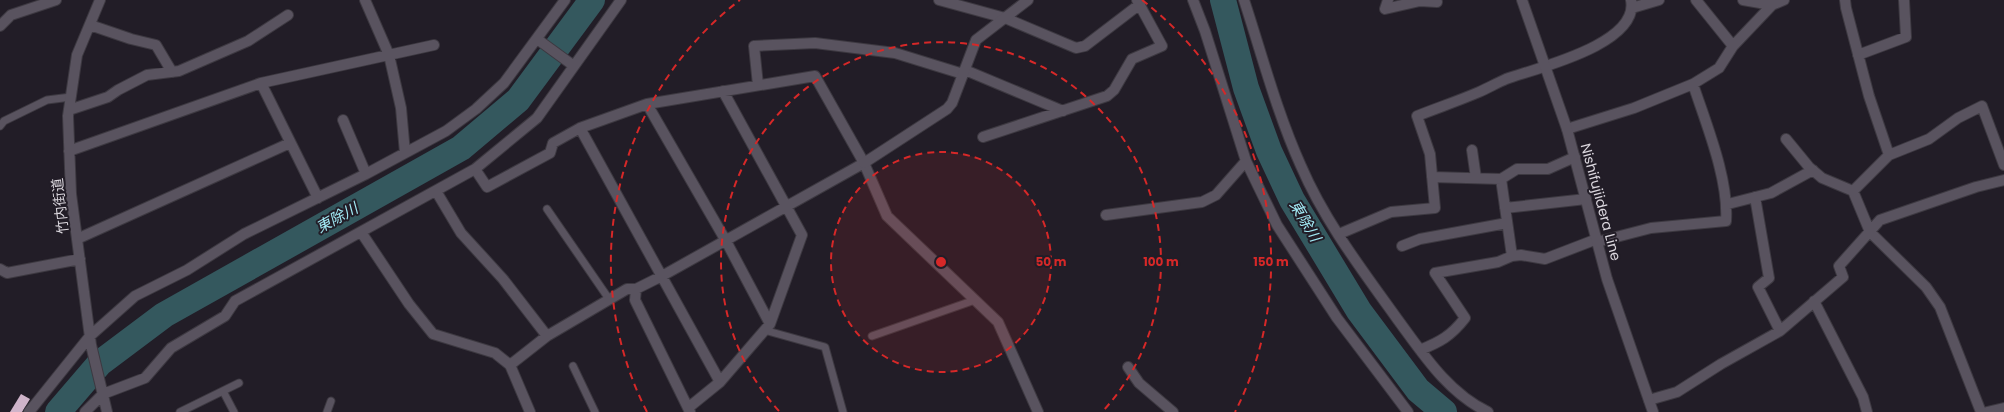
<svg xmlns="http://www.w3.org/2000/svg" width="2004" height="412" font-family="Poppins,'Noto Sans JP',sans-serif">
<style>
.lines{fill:none;stroke-linecap:round;stroke-linejoin:round}
.river{stroke:#34585e;stroke-width:26}
.building{fill:#cfb4ca}
.service-casing{stroke:#3d3941;stroke-width:9}
.minor-casing{stroke:#3d3941;stroke-width:12}
.tertiary-casing{stroke:#3d3941;stroke-width:12}
.secondary-casing{stroke:#3d3941;stroke-width:12}
.service{stroke:#59535f;stroke-width:7}
.minor{stroke:#59535f;stroke-width:10}
.tertiary{stroke:#59535f;stroke-width:10}
.secondary{stroke:#59535f;stroke-width:10}
.ring{fill:none;stroke:#d62828;stroke-width:2;stroke-dasharray:7 5}
.labels{text-anchor:middle;stroke-width:4;stroke-linejoin:round;paint-order:stroke}
.street-label{font-size:14px;fill:#dad6dd;stroke:#221d27}
.water-label{font-size:15px;font-style:italic;fill:#a2eaf5;stroke:#221d27}
.centre{fill:#d62828;stroke:#221d27;stroke-width:2}
.ring-label{font-size:12px;text-anchor:middle;font-weight:bold;fill:#d62828;stroke:#221d27;stroke-width:4;stroke-linejoin:round;paint-order:stroke}
</style>
<rect width="100%" height="100%" fill="#221d27"/>
<g class="lines">
<path class="river" d="M 1223,0 L 1246,88 L 1269,151 L 1292,200 L 1359,311 L 1418,390 L 1444,412
M 58,412 L 100,363 L 164,315 L 461,148 L 518,100 L 592,0"/>
</g>
<path class="building" d="M 21,394 L 30,399 L 22,412 L 10,412 Z"/>
<g class="lines">
<g class="service-casing">
<path id="service" d="M 0,126 L 4,121 L 47,100 L 71,97
M 547,209 L 609,299
M 764,330 L 825,347 L 843,412
M 872,336 L 975,300
M 573,366 L 595,412
M 223,391 L 234,412
M 180,412 L 239,383
M 327,412 L 331,401"/>
</g>
<g class="minor-casing">
<path id="minor" d="M 100,0 L 77,55 L 68,116 L 71,194 L 77,239 L 91,345 L 107,412
M 365,0 L 389,55 L 401,108 L 405,153
M 939,0 L 1005,18 L 1076,48 L 1085,46 L 1140,4
M 1193,0 L 1205,31 L 1246,161 L 1277,225 L 1337,318 L 1408,412
M 1244,0 C 1262,55 1277,113 1301,166 C 1325,222 1363,271 1398,320 C 1423,354 1448,393 1488,412
M 1388,0 L 1385,9 L 1420,1 L 1437,2
M 1696,0 L 1733,46
M 1743,0 L 1772,5
M 1845,0 L 1846,8 L 1869,96 L 1889,155 L 1853,191 L 1870,232 L 1926,287 L 1940,307 L 1981,412
M 1632,8 L 1659,0
M 90,25 L 131,39 L 156,45 L 172,72
M 0,26 L 11,15 L 56,0
M 537,39 L 574,66
M 1858,55 L 1906,37 L 1904,0
M 965,70 L 1063,111
M 261,83 L 318,198
M 758,85 L 754,46 L 815,43 L 895,53 L 963,74
M 647,104 L 726,241 L 770,324
M 69,110 L 108,97 L 118,90 L 147,75 L 179,71 L 248,41 L 288,15
M 343,120 L 366,174
M 1567,129 L 1634,108 L 1693,84 L 1719,68 L 1733,46 L 1772,5 L 1784,0
M 983,137 L 1107,96 L 1114,90 L 1132,59 L 1162,46 L 1137,0
M 1786,139 L 1809,167 L 1822,178 L 1853,191
M 1472,150 L 1476,178
M 69,151 L 261,83 L 434,45
M 1889,155 L 1929,139 L 1958,118 L 1982,106 L 2004,165
M 475,169 L 487,187 L 550,153 L 553,143 L 580,128
M 1432,177 L 1501,179 L 1517,169 L 1548,169 L 1575,157
M 1501,179 L 1512,256 L 1521,255 L 1545,259 L 1597,239
M 436,191 L 461,233 L 503,279 L 547,336
M 1755,197 L 1769,278 L 1758,287 L 1780,331
M 1728,204 L 1771,193 L 1813,170
M 1505,208 L 1586,199
M 1106,215 L 1202,202 L 1216,195 L 1246,161
M 361,232 L 409,304 L 433,334 L 495,353 L 510,365 L 530,412
M 1339,234 L 1391,212 L 1435,208 L 1430,154 L 1417,116 C 1437,108 1458,101 1479,92 C 1488,88 1497,83 1506,79 C 1537,68 1640,44 1631,0
M 77,239 L 290,143
M 1597,242 L 1651,228 L 1726,221 C 1729,179 1706,124 1693,84
M 1402,246 L 1420,239 L 1507,223
M 0,269 L 7,273 L 80,259
M 636,289 L 635,300 L 690,412
M 1814,301 L 1863,397 L 1867,412
M 1420,350 C 1440,342 1451,336 1465,318 L 1435,273 L 1498,262 L 1512,256
M 510,365 L 547,336 L 627,289 L 636,289 L 662,276 L 864,163
M 1128,367 L 1139,383 L 1173,412
M 720,382 L 580,128 L 647,104 L 815,76 L 864,163 L 887,216 L 998,322 L 1038,412
M 1649,400 L 1677,392 L 1721,364 L 1780,331 L 1843,277 L 1839,266 L 1880,220 L 1976,187 L 2004,180
M 688,408 L 720,382 L 770,324 L 802,235 L 723,91
M 29,412 L 90,336 L 135,296 L 187,270 L 244,234 L 366,174 L 446,131 L 476,109 L 504,83 L 565,0
M 85,412 L 103,394 L 145,378 L 171,348 L 225,316 L 235,301 L 475,169 L 537,118 L 621,0
M 1987,412 L 2004,408"/>
</g>
<g class="tertiary-casing">
<path id="tertiary" d="M 864,163 L 947,109 L 952,103 L 976,40 L 1028,0"/>
</g>
<g class="secondary-casing">
<path id="secondary" d="M 1522,0 L 1567,129 L 1607,279 L 1653,412"/>
</g>
<use href="#service" class="service"/>
<use href="#minor" class="minor"/>
<use href="#tertiary" class="tertiary"/>
<use href="#secondary" class="secondary"/>
</g>
<circle cx="941" cy="262" r="110" fill="#d62828" fill-opacity=".12"/>
<g class="ring">
<circle cx="941" cy="262" r="110"/>
<path d="M779 411A220 220 0 1 1 1103 411"/>
<path d="M647 412A330 330 0 0 1 740 0M1142 0A330 330 0 0 1 1235 412"/>
</g>
<g class="labels">
<g class="street-label">
<text transform="translate(1601 202) rotate(75)" y="5">Nishifujiidera Line</text>
<text transform="translate(60 206) rotate(-96)" y="5">竹内街道</text>
</g>
<g class="water-label">
<text transform="translate(337 218) rotate(-29)" y="5">東除川</text>
<text transform="translate(1305 221) rotate(59)" y="5">東除川</text>
</g>
</g>
<circle cx="941" cy="262" r="6" class="centre"/>
<g class="ring-label">
<text x="1051" y="266">50 m</text>
<text x="1161" y="266">100 m</text>
<text x="1271" y="266">150 m</text>
</g>
</svg>
